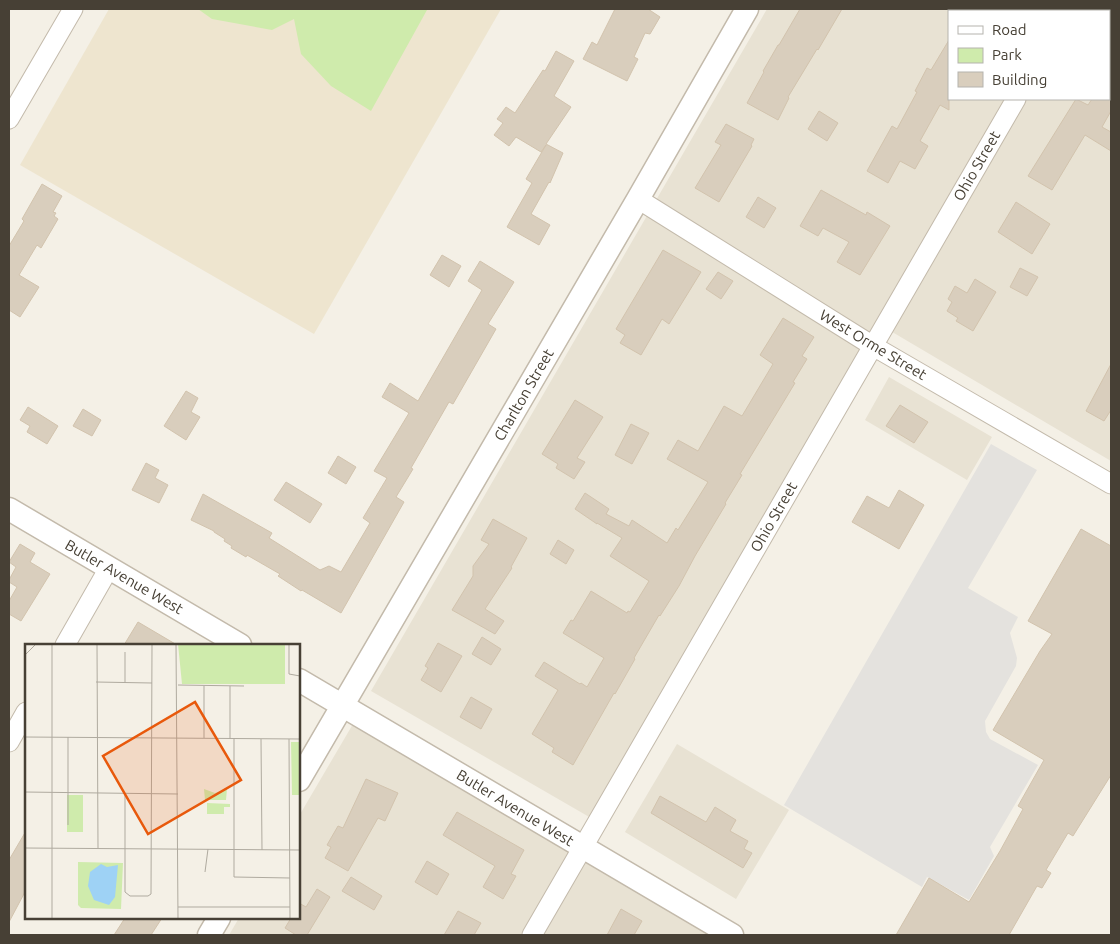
<svg xmlns="http://www.w3.org/2000/svg" width="1120" height="944" font-family="Ubuntu,sans-serif">
<style>
.residential{fill:#e8e2d3;fill-rule:evenodd}
.education{fill:#eee5cf}
.green{fill:#cfebac}
.parking{fill:#e4e2de}
.building{fill:#d9cebd;stroke:#d2c3ad}
.lines{fill:none;stroke-linecap:round;stroke-linejoin:round}
.minor-casing{stroke:#c3baab;stroke-width:21}
.tertiary-casing{stroke:#c3baab;stroke-width:25}
.minor{stroke:#fff;stroke-width:19}
.tertiary{stroke:#fff;stroke-width:22}
.labels{text-anchor:middle;stroke-width:4;stroke-linejoin:round;paint-order:stroke}
.street-label{font-size:15px;fill:#474035;stroke:#fff}
.inset-road{fill:none;stroke:#afaa9f;stroke-width:1}
.view{fill:#e8590c;fill-opacity:0.15;stroke:#e8590c;stroke-width:2.5}
.inset-edge{fill:none;stroke:#474035;stroke-width:2.5}
</style>
<rect width="100%" height="100%" fill="#f4f0e6"/>
<path class="residential" d="M 767,9 L 1111,9 L 1111,461 L 877,323 L 591,818 L 371,691 ZM 949,11 L 1109,11 L 1109,99 L 949,99 Z
M 889,377 L 992,437 L 967,480 L 865,420 Z
M 353,724 L 710,935 L 229,935 L 239,918 L 299,918 L 299,816 Z
M 677,744 L 789,810 L 736,899 L 625,832 Z"/>
<path class="education" d="M 109,9 L 501,9 L 314,334 L 20,165 Z"/>
<path class="green" d="M 198,9 L 425,9 L 427,10 L 371,111 L 331,86 L 301,54 L 294,19 L 272,30 L 212,19 Z"/>
<path class="parking" d="M 991,444 L 1037,470 L 968,588 L 1018,617 L 1010,633 L 1017,658 L 1016,666 L 985,721 L 986,732 L 990,739 L 1038,765 L 990,847 L 994,856 L 969,900 L 927,877 L 922,887 L 784,805 Z"/>
<path class="building" d="M 615,9 L 648,9 L 660,17 L 650,34 L 645,33 L 634,57 L 638,59 L 627,81 L 583,59 L 592,42 L 597,45 Z
M 800,9 L 842,9 L 818,50 L 817,49 L 788,97 L 789,98 L 778,120 L 747,103 L 764,72 L 763,71 L 778,45 L 779,45 Z
M 949,40 L 949,110 L 940,105 L 920,141 L 928,146 L 915,169 L 900,161 L 888,183 L 867,171 L 892,126 L 897,129 L 917,92 L 915,91 L 927,68 L 931,70 Z
M 556,51 L 574,61 L 554,96 L 571,107 L 546,144 L 563,153 L 550,183 L 549,182 L 531,214 L 550,225 L 539,245 L 507,227 L 532,183 L 526,179 L 546,145 L 541,152 L 516,137 L 509,146 L 494,135 L 503,123 L 497,119 L 506,107 L 515,113 L 543,70 L 545,71 Z
M 1076,99 L 1088,105 L 1092,99 L 1111,99 L 1111,111 L 1102,127 L 1111,132 L 1111,151 L 1085,135 L 1052,190 L 1028,176 Z
M 819,111 L 838,123 L 827,141 L 808,129 Z
M 726,124 L 754,139 L 751,145 L 752,146 L 719,202 L 695,188 L 721,145 L 715,142 Z
M 42,184 L 62,196 L 53,212 L 56,213 L 54,216 L 58,219 L 41,248 L 37,245 L 19,275 L 39,287 L 20,317 L 9,310 L 9,246 L 24,221 L 22,219 Z
M 821,190 L 866,215 L 867,212 L 890,226 L 860,275 L 837,262 L 849,242 L 823,228 L 818,236 L 800,226 Z
M 758,197 L 776,208 L 764,228 L 746,217 Z
M 1016,202 L 1050,224 L 1032,254 L 998,232 Z
M 663,250 L 701,272 L 669,324 L 662,319 L 641,355 L 620,343 L 625,335 L 616,329 Z
M 442,255 L 461,266 L 449,287 L 430,275 Z
M 480,261 L 514,282 L 488,324 L 496,329 L 453,404 L 449,402 L 411,468 L 413,469 L 396,497 L 404,502 L 341,613 L 302,590 L 301,591 L 278,576 L 280,574 L 247,555 L 246,557 L 231,548 L 232,546 L 224,541 L 225,539 L 214,532 L 214,531 L 191,520 L 203,494 L 272,533 L 269,538 L 320,570 L 329,566 L 341,572 L 370,523 L 363,518 L 387,478 L 374,471 L 409,413 L 382,397 L 390,383 L 418,401 L 482,290 L 468,281 Z
M 1020,268 L 1038,277 L 1027,296 L 1010,287 Z
M 718,272 L 733,281 L 721,299 L 706,289 Z
M 975,279 L 996,292 L 973,331 L 956,321 L 958,318 L 947,311 L 952,302 L 948,299 L 955,286 L 967,293 Z
M 783,318 L 814,337 L 802,356 L 807,359 L 793,382 L 795,383 L 740,474 L 742,475 L 725,503 L 726,504 L 695,556 L 679,586 L 660,616 L 659,615 L 634,658 L 635,659 L 615,694 L 614,693 L 573,765 L 552,752 L 554,748 L 532,734 L 558,690 L 535,676 L 544,662 L 580,684 L 581,683 L 587,687 L 604,658 L 563,633 L 571,620 L 573,621 L 591,591 L 627,613 L 628,611 L 630,612 L 649,581 L 610,556 L 622,538 L 597,523 L 597,524 L 575,509 L 585,493 L 609,509 L 606,514 L 629,526 L 632,520 L 667,543 L 676,528 L 678,530 L 708,482 L 667,459 L 678,440 L 698,451 L 724,406 L 742,416 L 773,364 L 760,355 Z
M 1111,364 L 1111,410 L 1104,421 L 1086,411 Z
M 186,391 L 198,398 L 191,412 L 200,417 L 186,440 L 164,426 Z
M 575,400 L 603,417 L 577,458 L 585,462 L 574,479 L 556,468 L 558,464 L 542,454 Z
M 900,405 L 928,422 L 914,443 L 886,426 Z
M 28,407 L 58,426 L 47,444 L 27,432 L 30,426 L 20,420 Z
M 83,409 L 101,420 L 92,436 L 73,426 Z
M 631,424 L 649,433 L 632,464 L 615,455 Z
M 338,456 L 356,467 L 346,484 L 328,473 Z
M 146,463 L 159,470 L 155,478 L 168,485 L 159,503 L 132,490 Z
M 286,482 L 322,504 L 310,523 L 274,500 Z
M 899,490 L 924,505 L 899,549 L 852,522 L 867,496 L 889,508 Z
M 493,519 L 527,538 L 511,567 L 512,568 L 485,609 L 504,621 L 495,634 L 452,610 L 473,576 L 473,566 L 489,544 L 481,540 Z
M 1081,529 L 1111,546 L 1111,775 L 1073,836 L 1068,833 L 1046,870 L 1051,873 L 1042,888 L 1037,886 L 1009,935 L 896,935 L 929,878 L 969,902 L 1000,851 L 1023,809 L 1018,806 L 1044,760 L 993,730 L 1040,651 L 1052,634 L 1028,621 Z
M 558,540 L 574,550 L 566,564 L 550,554 Z
M 20,544 L 35,553 L 30,562 L 50,574 L 21,621 L 9,614 L 9,601 L 17,587 L 9,582 L 9,580 L 16,567 L 9,562 Z
M 138,622 L 177,645 L 124,645 Z
M 482,637 L 501,649 L 491,665 L 472,654 Z
M 438,643 L 462,656 L 441,692 L 421,680 L 428,668 L 425,666 Z
M 471,697 L 492,709 L 481,729 L 460,717 Z
M 366,779 L 398,793 L 385,821 L 378,818 L 348,871 L 325,858 L 331,847 L 327,845 L 338,826 L 343,828 Z
M 660,796 L 706,822 L 715,807 L 736,820 L 730,831 L 748,841 L 744,849 L 752,853 L 743,868 L 651,813 Z
M 457,812 L 524,850 L 511,874 L 516,876 L 503,899 L 483,887 L 495,866 L 443,835 Z
M 26,831 L 26,890 L 9,922 L 9,860 Z
M 427,861 L 449,874 L 437,895 L 415,882 Z
M 351,877 L 382,896 L 374,910 L 342,891 Z
M 317,889 L 330,897 L 307,935 L 296,935 L 285,928 L 291,918 L 299,918 L 299,903 L 306,907 Z
M 621,909 L 642,921 L 634,935 L 607,935 Z
M 458,911 L 481,923 L 474,935 L 444,935 Z
M 125,918 L 162,918 L 151,935 L 114,935 Z"/>
<g class="lines">
<g class="minor-casing">
<path id="minor" d="M 1066,11 L 1068,9
M 9,119 L 73,9
M 638,199 L 873,346 L 1111,484
M 65,645 L 109,568
M 9,742 L 26,712
M 532,935 L 1016,99"/>
</g>
<g class="tertiary-casing">
<path id="tertiary" d="M 9,509 L 240,645
M 299,680 L 732,935
M 299,780 L 638,199 L 747,9
M 209,935 L 219,918"/>
</g>
<use href="#minor" class="minor"/>
<use href="#tertiary" class="tertiary"/>
</g>
<g class="labels">
<g class="street-label">
<text transform="translate(977 166) rotate(-60)" y="5">Ohio Street</text>
<text transform="translate(873 345) rotate(31)" y="5">West Orme Street</text>
<text transform="translate(524 395) rotate(-60)" y="5">Charlton Street</text>
<text transform="translate(774 517) rotate(-60)" y="5">Ohio Street</text>
<text transform="translate(124 577) rotate(30)" y="5">Butler Avenue West</text>
<text transform="translate(515 808) rotate(31)" y="5">Butler Avenue West</text>
</g>
</g>
<g transform="translate(25 644)">
<rect width="275" height="275" fill="#f4f0e6"/>
<path d="M 153,0 L 260,0 L 260,40 L 157,40 ZM 266,98 L 275,98 L 275,151 L 267,151 ZM 179,145 L 190,149 L 202,145 L 201,156 L 180,156 ZM 42,151 L 58,151 L 58,188 L 42,188 ZM 182,159 L 205,160 L 205,163 L 199,163 L 199,170 L 182,170 ZM 53,218 L 98,219 L 96,265 L 56,264 L 53,261 Z" fill="#cfebac"/>
<path d="M 76,220 L 82,223 L 93,221 L 90,253 L 84,261 L 69,256 L 63,242 L 65,228 Z" fill="#9ed2f5"/>
<path class="inset-road" d="M 72,0 L 73,204M 151,0 L 153,275M 264,0 L 264,30 L 275,32M 0,11 L 11,0M 71,38 L 127,39M 100,39 L 100,8M 153,41 L 219,42M 0,93 L 275,95M 179,94 L 179,42M 205,95 L 205,42M 209,95 L 209,233 L 265,234M 236,95 L 237,206M 264,95 L 265,275M 0,148 L 153,150M 100,149 L 100,248 L 105,252 L 123,252 L 126,250 L 127,0M 43,181 L 43,93M 0,204 L 275,206M 180,228 L 183,205M 153,263 L 265,263M 27,275 L 27,0"/>
<path class="view" d="M 170,58 L 216,136 L 123,190 L 78,112 Z"/>
<rect width="275" height="275" class="inset-edge"/>
</g>
<rect width="1120" height="944" fill="none" stroke="#474035" stroke-width="20"/>
<rect x="948" y="10" width="162" height="90" fill="#ffffff" stroke="#b5b3ae"/>
<rect x="958" y="26" width="25" height="8" fill="#ffffff" stroke="#b5b3ae"/>
<text x="992" y="35" font-size="15" fill="#474035">Road</text>
<rect x="958" y="48" width="25" height="15" fill="#cfebac" stroke="#b5b3ae"/>
<text x="992" y="60" font-size="15" fill="#474035">Park</text>
<rect x="958" y="72" width="25" height="15" fill="#d9cebd" stroke="#b5b3ae"/>
<text x="992" y="85" font-size="15" fill="#474035">Building</text>
</svg>
